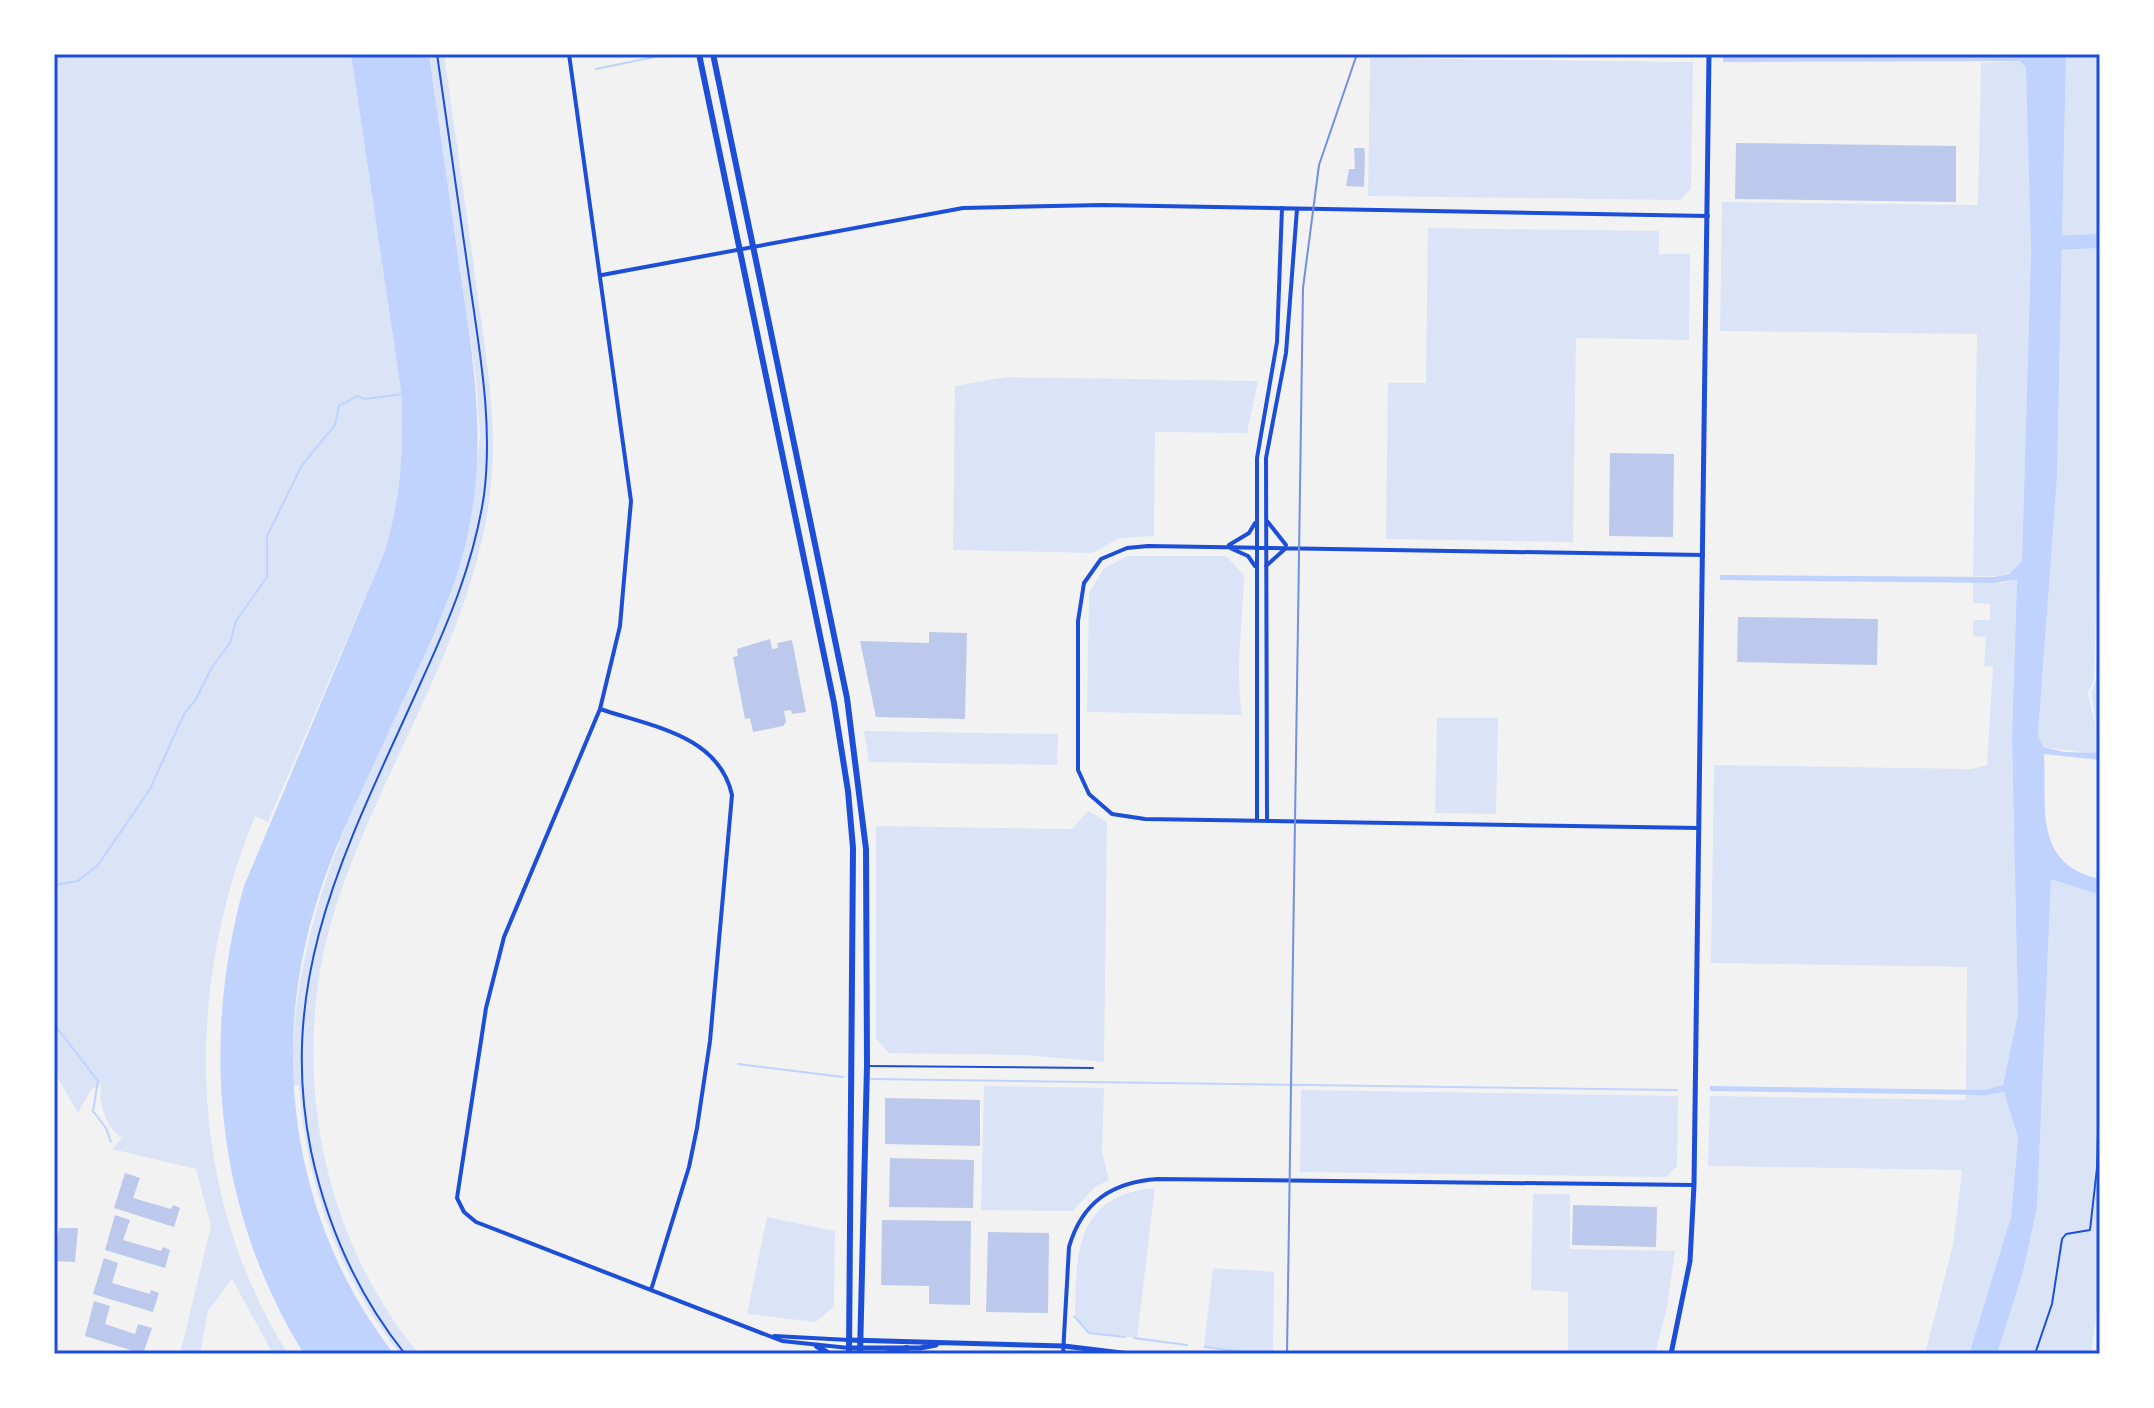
<svg xmlns="http://www.w3.org/2000/svg" width="2154" height="1408" font-family="Mulish,sans-serif">
<style>
.green{fill:#dbe4f7}
.water{fill:#bfd3fe}
.lines{fill:none;stroke-linecap:round;stroke-linejoin:round}
.stream{stroke:#bfd3fe;stroke-width:2}
.river{stroke:#bfd3fe;stroke-width:14}
.building{fill:#bdc9ec}
.path{stroke:#1d4ed8;stroke-width:2}
.service{stroke:#1d4ed8;stroke-width:2}
.minor{stroke:#1d4ed8;stroke-width:4}
.tertiary{stroke:#1d4ed8;stroke-width:5}
.secondary{stroke:#1d4ed8;stroke-width:6}
.rail{stroke:#7290e2;stroke-width:2}
.neatline{fill:none;stroke:#1d4ed8;stroke-width:3}
</style>
<rect width="100%" height="100%" fill="#f2f2f2"/>
<path class="green" d="M 54,54 L 351,54 L 401,391 C 404,447 401,500 384,553 L 268,822 L 255,816 C 184,990 186,1192 288,1354 L 273,1354 L 232,1279 L 208,1311 L 200,1354 L 180,1354 L 211,1226 L 196,1169 L 112,1149 L 122,1138 C 105,1126 98,1103 101,1084 L 91,1090 L 78,1113 L 54,1071 Z
M 429,54 L 444,54 C 455,131 466,207 476,284 C 487,361 501,437 487,515 C 463,652 380,772 337,903 C 287,1054 317,1231 419,1354 L 400,1354 C 338,1276 306,1183 299,1085 L 293,1085 C 287,911 377,759 446,605 L 469,528 L 480,436 L 476,378 Z
M 2066,54 L 2100,54 L 2098,538 L 2094,680 L 2088,693 L 2097,732 L 2091,692 L 2096,680 L 2100,537 L 2100,753 L 2094,754 L 2043,747 L 2038,735 L 2057,477 Z
M 1370,58 L 1693,62 L 1691,189 L 1680,200 L 1368,196 Z
M 2021,61 L 2027,67 L 2031,251 L 2022,561 C 2010,579 1993,576 1973,576 L 1977,334 L 1720,331 L 1722,202 L 1978,205 L 1981,63 Z
M 1428,228 L 1659,231 L 1659,254 L 1690,254 L 1689,340 L 1576,338 L 1573,542 L 1386,539 L 1388,383 L 1426,383 Z
M 1007,377 L 1258,381 L 1247,433 L 1155,432 L 1154,536 L 1120,538 L 1092,553 L 953,550 L 955,386 Z
M 1128,556 L 1226,556 L 1244,575 C 1243,622 1235,668 1242,715 L 1087,712 L 1089,593 L 1104,568 Z
M 2017,578 L 2012,737 L 2018,1014 L 2003,1085 L 1991,1090 L 1966,1090 L 1967,967 L 1711,963 L 1714,765 L 1971,769 L 1987,765 L 1993,667 L 1984,666 L 1986,637 L 1973,636 L 1973,620 L 1990,620 L 1990,604 L 1973,603 L 1973,583 L 2003,583 Z
M 1437,718 L 1498,718 L 1496,814 L 1435,813 Z
M 864,731 L 1058,734 L 1057,765 L 869,762 Z
M 1088,811 L 1107,822 L 1104,1062 L 1026,1055 L 889,1053 L 876,1039 L 876,826 L 1072,829 Z
M 2051,878 L 2100,895 L 2100,1289 L 2091,1354 L 1997,1354 L 2023,1272 L 2037,1208 Z
M 984,1086 L 1104,1088 L 1102,1152 L 1109,1180 L 1095,1187 L 1073,1211 L 981,1210 Z
M 1301,1090 L 1678,1096 L 1677,1166 L 1666,1177 L 1300,1172 Z
M 2004,1092 L 2018,1138 L 2011,1217 L 1969,1354 L 1925,1354 L 1953,1245 L 1962,1170 L 1708,1166 L 1710,1096 L 1965,1100 L 1966,1095 Z
M 1155,1188 L 1137,1338 L 1089,1332 L 1075,1316 C 1076,1252 1076,1195 1155,1188 Z
M 1533,1194 L 1570,1194 L 1570,1249 L 1675,1251 L 1667,1307 L 1655,1354 L 1568,1354 L 1568,1292 L 1531,1290 Z
M 767,1217 L 835,1231 L 834,1306 L 816,1322 L 747,1314 Z
M 1213,1268 L 1274,1272 L 1273,1354 L 1204,1347 Z"/>
<path class="water" d="M 351,54 L 429,54 C 439,126 450,198 460,270 C 473,357 487,441 469,528 C 455,599 419,665 389,731 C 364,787 335,842 317,901 C 268,1055 294,1226 394,1354 L 304,1354 C 216,1213 200,1044 244,886 L 384,553 C 401,500 404,447 401,391 Z
M 1723,54 L 2066,54 L 2057,477 L 2038,735 L 2043,747 L 2064,752 L 2100,753 L 2100,760 L 2044,754 C 2047,809 2033,864 2100,879 L 2100,895 L 2051,879 L 2037,1208 L 2023,1272 L 1997,1354 L 1969,1354 L 2011,1217 L 2018,1138 L 2004,1092 L 1986,1095 L 1710,1091 L 1710,1086 L 1986,1090 L 2003,1085 L 2018,1014 L 2012,737 L 2017,579 L 1994,583 L 1720,580 L 1720,575 L 1994,577 L 2009,574 L 2022,561 L 2031,251 L 2026,67 L 2020,61 L 1723,62 Z"/>
<g class="lines">
<path class="stream" d="M 1609,54 L 1693,55
M 596,69 L 669,54
M 54,885 L 78,881 L 98,865 L 150,789 L 185,712 L 195,701 L 212,667 L 230,643 L 236,621 L 267,577 L 267,536 L 302,465 L 335,425 L 339,406 L 357,396 L 365,399 L 403,394
M 54,1024 L 98,1081 L 93,1111 L 106,1128 L 111,1142
M 738,1064 L 843,1077
M 871,1079 L 1677,1090
M 1074,1316 L 1089,1333 L 1125,1337
M 1134,1338 L 1187,1345
M 1205,1347 L 1251,1353"/>
<path class="river" d="M 2049,243 L 2100,241"/>
</g>
<path class="building" d="M 1736,143 L 1956,146 L 1956,202 L 1735,199 Z
M 1354,148 L 1364,148 L 1365,152 L 1364,187 L 1346,186 L 1349,169 L 1355,169 Z
M 1610,453 L 1674,454 L 1673,537 L 1609,536 Z
M 1738,617 L 1878,619 L 1877,665 L 1737,662 Z
M 929,632 L 967,633 L 965,719 L 876,717 L 860,641 L 929,643 Z
M 770,639 L 772,649 L 778,648 L 777,643 L 792,640 L 806,712 L 792,714 L 791,710 L 784,711 L 786,722 L 783,726 L 753,732 L 750,718 L 745,719 L 733,657 L 738,656 L 737,649 Z
M 885,1098 L 980,1100 L 980,1146 L 885,1144 Z
M 890,1158 L 974,1160 L 973,1208 L 889,1207 Z
M 125,1173 L 140,1178 L 133,1198 L 171,1209 L 173,1205 L 180,1208 L 174,1227 L 114,1208 Z
M 1573,1205 L 1657,1207 L 1656,1247 L 1572,1245 Z
M 115,1215 L 130,1220 L 123,1240 L 161,1251 L 163,1247 L 170,1250 L 165,1268 L 105,1250 Z
M 882,1220 L 971,1221 L 970,1305 L 929,1304 L 929,1286 L 881,1285 Z
M 59,1228 L 78,1228 L 75,1262 L 54,1261 Z
M 988,1232 L 1049,1233 L 1048,1313 L 986,1312 Z
M 104,1258 L 118,1263 L 112,1283 L 150,1294 L 151,1290 L 159,1293 L 153,1312 L 93,1294 Z
M 94,1301 L 110,1306 L 105,1324 L 135,1334 L 138,1324 L 152,1328 L 143,1354 L 85,1336 Z"/>
<g class="lines">
<path class="path" d="M 405,1354 C 357,1294 327,1226 311,1151 C 275,972 351,839 421,682 C 449,621 474,562 484,495 C 493,424 480,354 470,284 C 459,207 448,131 437,54
M 2035,1354 L 2052,1304 L 2062,1239 L 2066,1234 L 2090,1230 L 2097,1168 L 2100,1060"/>
<path class="service" d="M 868,1066 L 1093,1068"/>
<path class="minor" d="M 569,54 L 631,501 L 623,591 L 620,626 L 600,709 L 504,937 L 486,1008 L 457,1198 L 464,1212 L 476,1222 L 782,1341 L 849,1348
M 602,275 L 963,208 L 1102,205 L 1708,216
M 1267,521 L 1286,545
M 1229,545 L 1249,533 L 1255,523
M 1230,548 L 1248,556 L 1255,566
M 1266,566 L 1286,548
M 600,709 C 650,726 719,735 732,795 L 710,1041 L 697,1128 L 689,1167 L 651,1290
M 1257,821 L 1257,458 L 1277,342 L 1282,208
M 1267,821 L 1266,458 L 1286,353 L 1297,209
M 1699,828 L 1145,819 L 1112,814 L 1089,794 L 1078,770 L 1078,621 L 1084,583 L 1101,559 L 1127,548 L 1148,546 L 1703,555
M 774,1336 L 849,1340
M 1063,1354 L 1069,1247 C 1082,1202 1112,1182 1158,1179 L 1693,1185"/>
<path class="tertiary" d="M 849,1340 L 1064,1346 L 1130,1354
M 849,1348 L 920,1348 L 936,1345
M 1671,1354 L 1690,1261 L 1694,1185 L 1709,54"/>
<path class="secondary" d="M 699,54 L 834,703 L 848,791 L 853,848 L 849,1354
M 713,54 L 847,698 L 866,849 L 867,1066 L 860,1354
M 817,1346 L 829,1354
M 885,1354 L 907,1348"/>
<path class="rail" d="M 1287,1354 L 1303,288 L 1319,165 L 1357,54"/>
</g>
<rect width="2154" height="1408" fill="none" stroke="#ffffff" stroke-width="112"/>
<rect x="56" y="56" width="2042" height="1296" class="neatline"/>
</svg>
